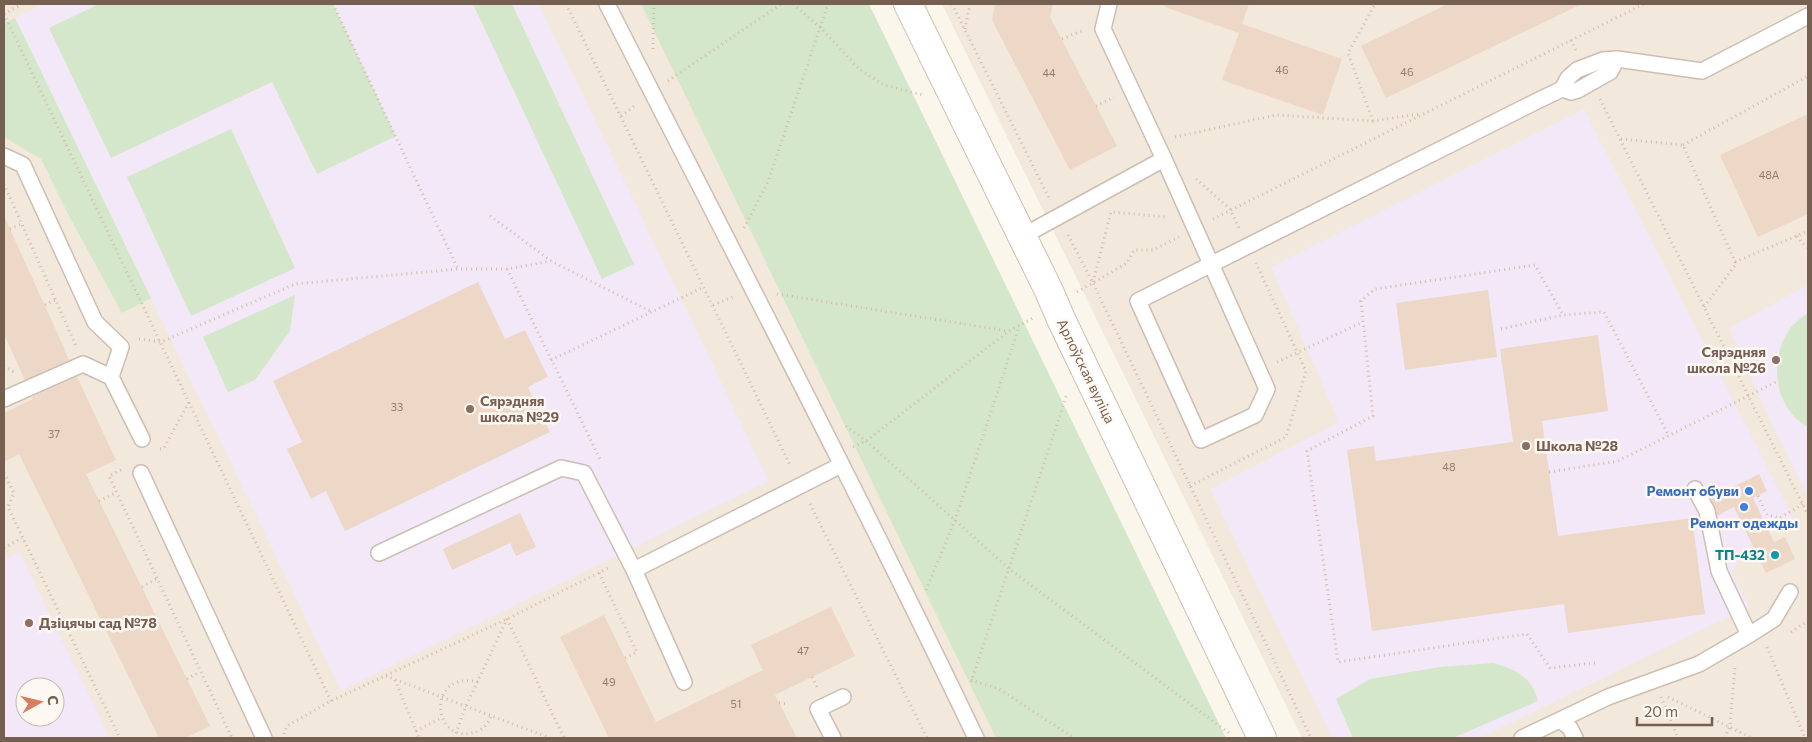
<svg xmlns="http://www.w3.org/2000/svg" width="1812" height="742" font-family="Commissioner,sans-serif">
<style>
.residential{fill:#f2e8db;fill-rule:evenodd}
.education{fill:#f2e8f7;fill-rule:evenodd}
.green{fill:#d5e7cb}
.building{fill:#edd7c6}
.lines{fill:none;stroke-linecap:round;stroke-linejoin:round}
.lane-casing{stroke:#ccbeb2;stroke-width:18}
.secondary-casing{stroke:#cebfb0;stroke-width:30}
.path{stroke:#d3bba9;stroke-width:3;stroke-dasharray:1 4;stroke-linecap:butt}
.lane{stroke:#fff;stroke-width:15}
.secondary{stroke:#fff;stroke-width:28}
.education-dot{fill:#8d6e63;stroke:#fdf9f2;stroke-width:2}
.shop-dot{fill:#3f7fe0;stroke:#fdf9f2;stroke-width:2}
.culture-dot{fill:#0f9aa8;stroke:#fdf9f2;stroke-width:2}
.labels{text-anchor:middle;stroke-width:5;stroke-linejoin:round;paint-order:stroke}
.number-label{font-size:11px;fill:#927d6e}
.education-label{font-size:14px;font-weight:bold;fill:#785e54;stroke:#fdf9f2;text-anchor:start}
.street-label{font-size:14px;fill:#745f51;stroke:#fdf9f2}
.shop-label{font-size:14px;font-weight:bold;fill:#366cbe;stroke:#fdf9f2;text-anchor:end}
.culture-label{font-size:14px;font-weight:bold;fill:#0d838f;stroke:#fdf9f2;text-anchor:end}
</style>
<rect width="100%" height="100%" fill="#fbf6ec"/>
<path class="residential" d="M 4,4 L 651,4 L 1001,738 L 4,738 ZM 25,687 L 55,687 L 55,717 L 25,717 Z
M 942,4 L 1808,4 L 1808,738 L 1302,738 Z"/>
<path class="education" d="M 43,4 L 539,4 L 769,481 L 341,691 L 15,18 Z
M 1584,109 L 1795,521 L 1752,543 L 1732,572 L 1749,607 L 1480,738 L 1332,738 L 1210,489 L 1339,422 L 1271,267 Z
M 1808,285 L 1808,499 L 1757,392 L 1729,328 Z
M 19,552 L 110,738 L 4,738 L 4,560 ZM 25,687 L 55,687 L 55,717 L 25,717 Z"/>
<path class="green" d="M 99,4 L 333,4 L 396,136 L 317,174 L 272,82 L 111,158 L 49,28 Z
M 473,4 L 512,4 L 634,264 L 602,279 Z
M 641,4 L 869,4 L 1226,738 L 996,738 Z
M 15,18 L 151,298 L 122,313 L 68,214 L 41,159 L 4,137 L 4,83 L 5,82 L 4,79 L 4,23 Z
M 231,129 L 295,268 L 191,316 L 127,177 Z
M 295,295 L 290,331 L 255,380 L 228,392 L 203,337 Z
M 1808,313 L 1808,427 C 1772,408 1768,354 1793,325 C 1797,320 1803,317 1808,313 Z
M 1493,663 C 1515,669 1532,677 1538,701 L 1453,738 L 1353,738 L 1336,699 L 1370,679 L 1440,667 Z"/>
<path class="building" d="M 995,4 L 1053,4 L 1050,17 L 1117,146 L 1070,170 L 992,20 Z
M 1166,4 L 1249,4 L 1242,24 L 1342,59 L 1323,115 L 1222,80 L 1239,33 L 1165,7 Z
M 1448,4 L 1582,4 L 1386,98 L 1361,46 Z
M 1808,114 L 1808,214 L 1758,237 L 1720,155 Z
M 4,216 L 65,350 L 64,350 L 69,360 L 25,380 L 4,334 Z
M 478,282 L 505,339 L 525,330 L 548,377 L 528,387 L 550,432 L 345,531 L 326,491 L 311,499 L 287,449 L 302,442 L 273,381 Z
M 1488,290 L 1497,357 L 1405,370 L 1396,303 Z
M 1598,335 L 1608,411 L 1542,421 L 1558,536 L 1692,518 L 1705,614 L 1568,633 L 1564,604 L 1372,631 L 1347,450 L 1374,446 L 1376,461 L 1513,442 L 1500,349 Z
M 77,377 L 116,460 L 86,474 L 210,726 L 185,738 L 159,738 L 19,454 L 4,462 L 4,413 L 33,399 L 32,397 Z
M 1759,474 L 1767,491 L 1753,498 L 1774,542 L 1785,537 L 1795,559 L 1766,573 L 1734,507 L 1717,516 L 1711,498 Z
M 520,513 L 536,547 L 516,556 L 510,543 L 452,570 L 443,549 Z
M 831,607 L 855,656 L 775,695 L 797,738 L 609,738 L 560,637 L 604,615 L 656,722 L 763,670 L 751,645 Z"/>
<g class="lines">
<g class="lane-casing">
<path id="lane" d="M 607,4 C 731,248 858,491 976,738
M 1562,89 L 1571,92 L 1578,90 L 1610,72 L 1617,59
M 4,156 L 23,165 L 95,322 L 121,347 L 111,377 L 142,439
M 1164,159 L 1267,389 L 1255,415 L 1201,440 L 1138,301 L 1537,101 L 1562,89 L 1568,78 L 1577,70 L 1603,60 L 1617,59 L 1702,71 L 1808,16
M 1021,237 L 1164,159 L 1103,29 L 1109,4
M 4,399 L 83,364 L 111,377
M 141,473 L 264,738
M 379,553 L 561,468 L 584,473 L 634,570
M 1749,635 L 1774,619 L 1790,592
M 684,682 L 634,570 L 841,465
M 1560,720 L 1570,728 L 1575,738
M 833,738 L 818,709 L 843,697
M 1522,738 L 1608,697 L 1699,664 L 1749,635 L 1719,571 L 1707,511 L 1695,489"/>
</g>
<g class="secondary-casing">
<path id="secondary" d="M 908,4 L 1049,291 L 1061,319 L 1262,738"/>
</g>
<path class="path" d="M 333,4 L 458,269
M 566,4 L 791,467
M 793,4 L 820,27 L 859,69 L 884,85 L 923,95
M 952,4 L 1050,200
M 4,14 L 331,701
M 4,14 L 22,4
M 965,29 L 970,4
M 1062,39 L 1084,30
M 1571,40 L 1576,51
M 653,49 L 654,4
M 668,81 L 781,4
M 1600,99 L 1808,515
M 1096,106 L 1114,97
M 621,116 L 637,104
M 1373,121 L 1348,53 L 1375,4
M 1175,137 L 1276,115 L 1373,121 L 1419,114
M 1621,139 L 1683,145 L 1736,264 L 1704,307
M 1683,145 L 1808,76
M 1196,179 L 1230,209 L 1239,228
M 4,184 L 76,346
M 490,216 L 550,260
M 1213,219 L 1644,4
M 744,228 L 768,182 L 828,4
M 10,229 L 21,224
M 1068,235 L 1093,283 L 1311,738
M 1797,236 L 1801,242 L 1808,248
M 1735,262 L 1808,231
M 507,269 L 600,459
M 1093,282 L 1111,212 L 1167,217
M 1077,292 L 1127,263 L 1134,250 L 1153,250 L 1179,237
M 777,294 L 1008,331
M 45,305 L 55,300
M 713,305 L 735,296
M 1501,329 L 1563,315
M 139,339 L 161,342 L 295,284 L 458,269 L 507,269 L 551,261 L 652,312
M 551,360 L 704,287
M 1277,362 L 1363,322
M 4,366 L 14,372
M 846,426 L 866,441 L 1012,571 L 1229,733
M 853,447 L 866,441 L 1009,331 L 1033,318
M 160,449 L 164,448 L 189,402
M 121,470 L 109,476 L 232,738
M 1549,472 L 1618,461 L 1778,381
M 4,473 L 14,493 L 8,507 L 120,738
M 1190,486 L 1286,437 L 1306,371 L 1256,263
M 1758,496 L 1767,515 L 1780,518 L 1803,504
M 99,501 L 116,493
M 810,504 L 927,738
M 4,548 L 22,538
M 599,573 L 637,652 L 625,658
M 142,587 L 156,579
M 926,590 L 955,520 L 1019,327
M 507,619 L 564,738
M 1791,632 L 1808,621
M 1767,647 L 1805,738
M 1595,663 L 1550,668 L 1527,634 L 1338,662 L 1307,451 L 1373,416 L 1361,301 L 1375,289 L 1535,265 L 1563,315 L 1604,312 L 1669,436
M 386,676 L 550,738
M 812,677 L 817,687
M 187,679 L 200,672
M 395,680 L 419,738
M 971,680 L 999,689 L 1074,738
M 478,682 C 427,670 431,742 472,733 C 481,731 488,725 491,716
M 971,682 L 1067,394
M 1661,697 L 1678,738
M 1668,697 L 1752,738
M 779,703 L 789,704
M 416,731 L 441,718
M 284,734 L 287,726 L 331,701 L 507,619 L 610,567
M 454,738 L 466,706 L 507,619
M 1725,738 L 1730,725 L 1735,667"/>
<use href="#lane" class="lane"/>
<use href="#secondary" class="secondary"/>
</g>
<g class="education-dot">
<circle cx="1776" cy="360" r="5"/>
<circle cx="470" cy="409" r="5"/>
<circle cx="1526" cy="446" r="5"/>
<circle cx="29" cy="623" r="5"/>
</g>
<g class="shop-dot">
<circle cx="1749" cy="491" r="5"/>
<circle cx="1744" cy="507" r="5"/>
</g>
<circle class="culture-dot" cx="1775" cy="555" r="5"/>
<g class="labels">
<g class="number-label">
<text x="1282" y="74">46</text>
<text x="1407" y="76">46</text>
<text x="1049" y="77">44</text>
<text x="1769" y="179">48А</text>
<text x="397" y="411">33</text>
<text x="54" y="438">37</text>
<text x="1449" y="471">48</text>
<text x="803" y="655">47</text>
<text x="609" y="686">49</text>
<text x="736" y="708">51</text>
</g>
<g class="education-label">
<text x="1766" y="357" text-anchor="end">Сярэдняя<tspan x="1766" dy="16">школа №26</tspan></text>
<text x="480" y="406">Сярэдняя<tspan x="480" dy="16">школа №29</tspan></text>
<text x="1536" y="451">Школа №28</text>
<text x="39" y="628">Дзіцячы сад №78</text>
</g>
<g class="street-label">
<text transform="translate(1086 371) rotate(64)" y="5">Арлоўская вуліца</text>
</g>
<g class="shop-label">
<text x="1739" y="496">Ремонт обуви</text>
<text x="1744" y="528" text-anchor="middle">Ремонт одежды</text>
</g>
<g class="culture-label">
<text x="1765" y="560">ТП-432</text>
</g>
</g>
<rect width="1812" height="742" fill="none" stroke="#745f51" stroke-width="10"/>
<g transform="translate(40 702) rotate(82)"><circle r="24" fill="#fdf9f2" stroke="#c6bbb2"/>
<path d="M0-4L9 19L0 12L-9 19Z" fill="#d67f5f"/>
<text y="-8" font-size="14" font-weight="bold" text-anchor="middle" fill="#745f51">С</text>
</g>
<path d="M1637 717v8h75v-8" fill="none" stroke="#745f51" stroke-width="2.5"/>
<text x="1644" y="717" font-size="15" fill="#745f51" stroke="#fdf9f2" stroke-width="4" paint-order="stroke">20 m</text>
</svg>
